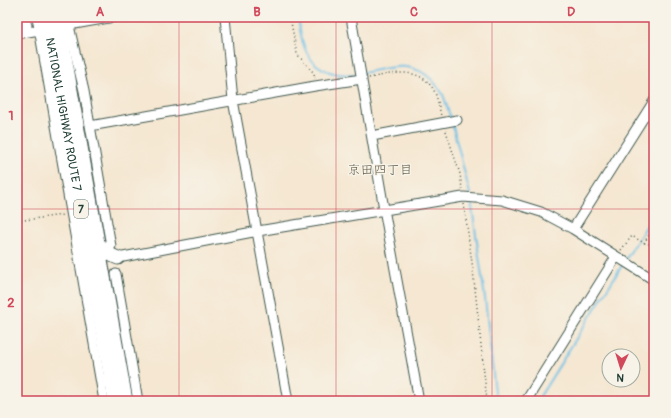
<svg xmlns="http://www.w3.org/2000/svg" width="671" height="418" font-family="Pangolin,'Klee One',sans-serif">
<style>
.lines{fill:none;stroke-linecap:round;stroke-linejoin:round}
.stream{stroke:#69bfe6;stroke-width:2}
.minor-tunnel{stroke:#cac5b2;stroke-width:9;stroke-dasharray:9 4.5;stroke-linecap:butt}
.minor-casing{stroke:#3f564c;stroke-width:11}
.highway-casing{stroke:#3f564c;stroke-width:15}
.path{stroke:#3f564c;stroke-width:1.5;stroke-dasharray:1 3;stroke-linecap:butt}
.minor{stroke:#fff;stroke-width:9}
.highway{stroke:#fff;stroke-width:13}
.grid{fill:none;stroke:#d1495b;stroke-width:1;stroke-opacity:0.55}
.labels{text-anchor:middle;stroke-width:3;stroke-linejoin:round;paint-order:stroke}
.shield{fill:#f7f3e8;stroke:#60746a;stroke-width:1}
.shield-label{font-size:11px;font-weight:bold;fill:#1f3d34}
.street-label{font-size:12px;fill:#1f3d34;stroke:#f7f3e8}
.neighbourhood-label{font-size:13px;fill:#605b45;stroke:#f7f3e8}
.neatline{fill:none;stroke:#d1495b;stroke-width:1.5}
.grid-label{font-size:13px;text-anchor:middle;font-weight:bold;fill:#d1495b}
</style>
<rect width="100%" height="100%" fill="#f7f3e8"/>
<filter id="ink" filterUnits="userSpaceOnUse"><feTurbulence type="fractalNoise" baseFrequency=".025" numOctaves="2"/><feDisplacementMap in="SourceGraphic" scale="8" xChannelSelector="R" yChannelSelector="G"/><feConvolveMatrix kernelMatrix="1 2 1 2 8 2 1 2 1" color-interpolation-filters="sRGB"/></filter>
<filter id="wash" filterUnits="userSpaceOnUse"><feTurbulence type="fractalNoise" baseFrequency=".012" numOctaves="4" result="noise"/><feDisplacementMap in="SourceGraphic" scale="16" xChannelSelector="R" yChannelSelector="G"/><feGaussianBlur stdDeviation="0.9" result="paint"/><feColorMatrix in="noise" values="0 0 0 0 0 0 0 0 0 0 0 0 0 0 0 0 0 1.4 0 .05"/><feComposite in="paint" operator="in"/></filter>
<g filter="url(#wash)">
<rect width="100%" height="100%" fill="#f5e7d1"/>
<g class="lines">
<path class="stream" d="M 298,17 C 300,29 301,43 307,53 C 317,72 339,77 358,74
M 362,73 C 389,68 410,59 432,80 C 436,85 440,89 443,95 C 446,102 448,111 451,119
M 452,123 L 470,194
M 471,200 L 485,298 L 496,401
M 626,259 L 654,214
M 537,401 L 623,264"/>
</g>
</g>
<g filter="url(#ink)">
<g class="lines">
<path class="minor-tunnel" d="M 60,20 L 77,17"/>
<g class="minor-casing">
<path id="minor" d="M 37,17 L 104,401
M 67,17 L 84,91 L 111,246
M 225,17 L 233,100 L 288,401
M 351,17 L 384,209 L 419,401
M 17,19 L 31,17
M 69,25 L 114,17
M 17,27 L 27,25
M 17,34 L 39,30
M 90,126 L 315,86 L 362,79
M 372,136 L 457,120
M 573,229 L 654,101
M 118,258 L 258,231 L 463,197 L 502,200 L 541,212 L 573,229 L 654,280
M 116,274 L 138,401
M 526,401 L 616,257"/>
</g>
<g class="highway-casing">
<g id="highway">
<path id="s1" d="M 46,17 L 115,401"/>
<path d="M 58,17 L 126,401"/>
<path d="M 98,243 C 104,251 109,255 118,258"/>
</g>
</g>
<path class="path" d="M 290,17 L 297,54 L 314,73 L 315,78
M 369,78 C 390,74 416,66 431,86 C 437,93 439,107 441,116
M 446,131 L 460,174 L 462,189
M 464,204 L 473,270 L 487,401
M 17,221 L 63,215
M 644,243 L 654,227
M 621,250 L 632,236 L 644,243 L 654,245"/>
<use href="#minor" class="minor"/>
<use href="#highway" class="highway"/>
</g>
</g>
<path class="grid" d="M 179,17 L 179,401M 336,17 L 336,401M 492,17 L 492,401M 17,209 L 654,209"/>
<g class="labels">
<rect class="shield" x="74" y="200" width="14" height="18" rx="3"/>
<g class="shield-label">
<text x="81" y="213">7</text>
</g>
<g class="street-label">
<text dy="4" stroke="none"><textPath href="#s1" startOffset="99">NATIONAL HIGHWAY ROUTE 7</textPath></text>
</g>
<g class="neighbourhood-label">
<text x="380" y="174">京田四丁目</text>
</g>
</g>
<rect width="671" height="418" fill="none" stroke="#f7f3e8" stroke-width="44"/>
<g transform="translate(621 368) rotate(184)"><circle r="19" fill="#f7f3e8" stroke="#a1aaa0"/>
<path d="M0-3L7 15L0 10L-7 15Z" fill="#d1495b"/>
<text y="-6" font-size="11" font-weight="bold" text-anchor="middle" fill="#1f3d34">N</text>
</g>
<rect x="22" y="22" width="627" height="374" class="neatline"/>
<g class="grid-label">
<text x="100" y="16">A</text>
<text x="257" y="16">B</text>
<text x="414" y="16">C</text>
<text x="571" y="16">D</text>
<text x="11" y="120">1</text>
<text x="11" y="307">2</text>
</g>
</svg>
